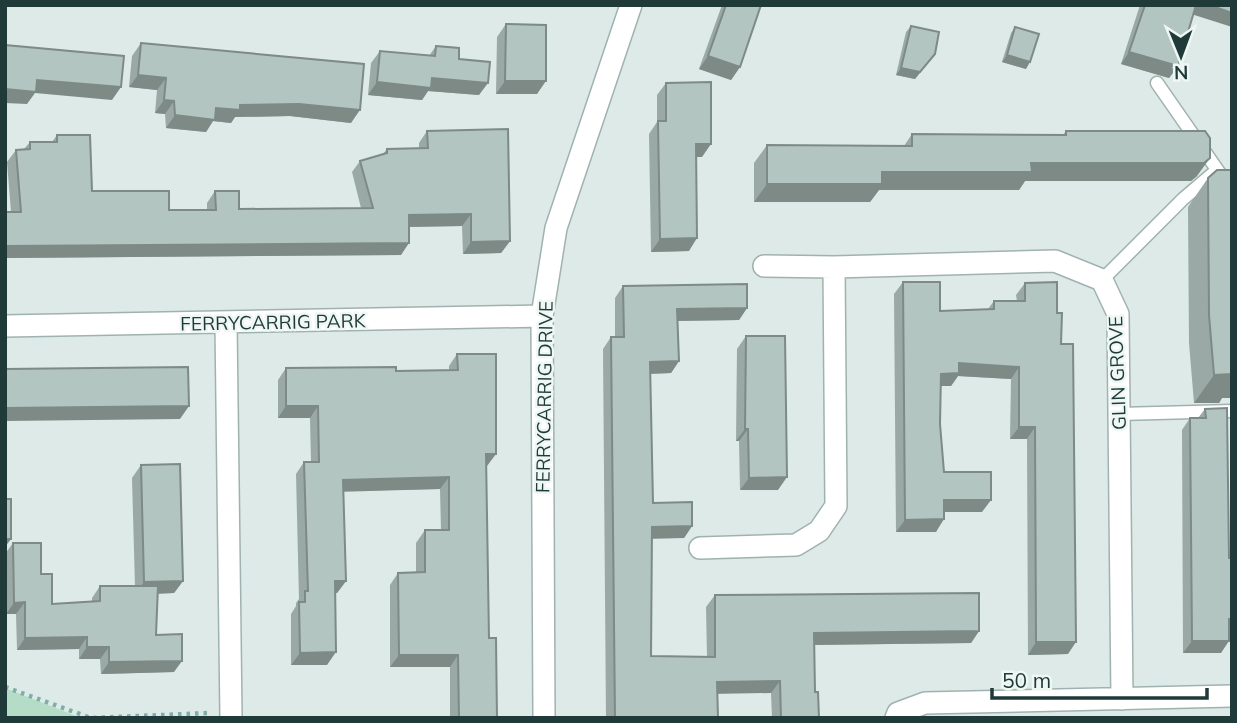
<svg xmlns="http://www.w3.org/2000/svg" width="1237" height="723" font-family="Mulish,sans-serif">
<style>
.green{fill:#b5dcc7}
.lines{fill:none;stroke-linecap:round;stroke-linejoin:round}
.lane-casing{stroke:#a0b2af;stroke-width:15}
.street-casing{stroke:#a0b2af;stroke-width:24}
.path{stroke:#7dafa8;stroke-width:4.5;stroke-dasharray:3.5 5;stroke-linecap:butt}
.lane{stroke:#fff;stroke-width:12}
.street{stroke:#fff;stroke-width:21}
.wall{fill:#9aa9a5}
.shaded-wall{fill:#7d8a86}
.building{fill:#b3c5c0;stroke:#7d8a86;stroke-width:2}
.labels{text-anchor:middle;stroke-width:5;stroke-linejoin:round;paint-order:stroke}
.street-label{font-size:19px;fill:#1f3a38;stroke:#eef7f4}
</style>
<rect width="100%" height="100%" fill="#ddeae7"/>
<path class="green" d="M 5,688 L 81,718 L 5,718 Z"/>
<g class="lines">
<g class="lane-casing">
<path id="lane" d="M 1157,83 L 1232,191
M 1102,280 L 1183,199 L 1217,170
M 1119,414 L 1232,411"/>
</g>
<g class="street-casing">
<path id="street" d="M 764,266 L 834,267
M 226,323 L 231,718
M 5,326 L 542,316
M 700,548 L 796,545 L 819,531 L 836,506 L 834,267 L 1055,261 L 1102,280 L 1118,314 L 1122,699
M 544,718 L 542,316 L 556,228 L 631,5
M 896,718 L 898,713 L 925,703 L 1232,696"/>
</g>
<path class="path" d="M 5,687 L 91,718 L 209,713"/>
<use href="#lane" class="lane"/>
<use href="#street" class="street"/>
</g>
<path class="wall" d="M 722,5 L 761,5 L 740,67 L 731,80 L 699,69 Z
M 1140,5 L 1232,5 L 1193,15 L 1178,66 L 1169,78 L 1121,64 Z
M 506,24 L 537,94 L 496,94 L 497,37 Z
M 911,26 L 935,54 L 915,79 L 896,75 L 906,32 Z
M 1015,27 L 1026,69 L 1002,62 L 1011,33 Z
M 141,43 L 351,123 L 290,116 L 235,117 L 231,123 L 213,121 L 206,132 L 166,128 L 165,114 L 155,113 L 157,90 L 129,87 L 132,56 Z
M 436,46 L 459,59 L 479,95 L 428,91 L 422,100 L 368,95 L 371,63 L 380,51 L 429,56 Z
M 666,83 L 702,157 L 697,157 L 689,251 L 651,252 L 649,134 L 657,122 L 657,95 Z
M 427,131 L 510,241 L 501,253 L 463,254 L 462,226 L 409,227 L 401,255 L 5,258 L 5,212 L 11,212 L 7,162 L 16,150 L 24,149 L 30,142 L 52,142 L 57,135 L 92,191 L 169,210 L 207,210 L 207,203 L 215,191 L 239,209 L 361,208 L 352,172 L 360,161 L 383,154 L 387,149 L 419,148 L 419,143 Z
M 1066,131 L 1197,176 L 1191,181 L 1025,181 L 1019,190 L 879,190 L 870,202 L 754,202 L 754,163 L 767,145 L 904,146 L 912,134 L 1063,135 Z
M 1232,170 L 1232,398 L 1222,398 L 1219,403 L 1194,403 L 1189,343 L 1188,207 L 1208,178 Z
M 903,282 L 940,311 L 988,309 L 994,301 L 1017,301 L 1016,295 L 1025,283 L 1057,313 L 1061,344 L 1068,654 L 1028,655 L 1027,439 L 1010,439 L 1011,379 L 958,376 L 951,386 L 941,386 L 940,424 L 944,472 L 982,512 L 944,512 L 936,532 L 896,532 L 894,294 Z
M 623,286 L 747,308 L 739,320 L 678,321 L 679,361 L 671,373 L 650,374 L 653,503 L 692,526 L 684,538 L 652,538 L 651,656 L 707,657 L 706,607 L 715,595 L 979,631 L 971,643 L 814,645 L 815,692 L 819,718 L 772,718 L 771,693 L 718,693 L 718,718 L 606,718 L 603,349 L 611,337 L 615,337 L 615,298 Z
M 746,336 L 778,490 L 740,490 L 739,441 L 736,441 L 737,349 Z
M 457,354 L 487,466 L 486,466 L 489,638 L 497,718 L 450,718 L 450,667 L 390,667 L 390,585 L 398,573 L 416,572 L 416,543 L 425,530 L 441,530 L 440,489 L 343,491 L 346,581 L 337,593 L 335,593 L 327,665 L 291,665 L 291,614 L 296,606 L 296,603 L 299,599 L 296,474 L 304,462 L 311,462 L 310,418 L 278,418 L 278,380 L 286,368 L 396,371 L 449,370 L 449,366 Z
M 1205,409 L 1229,631 L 1221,653 L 1183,653 L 1182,430 L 1190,418 L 1198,418 Z
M 141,465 L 183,581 L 174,593 L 158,594 L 156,635 L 174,672 L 101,674 L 100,659 L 79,659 L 79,649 L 17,650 L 16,614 L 6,614 L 5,554 L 13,543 L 41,574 L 52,604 L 92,601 L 92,598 L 100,586 L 135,586 L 132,478 Z"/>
<path class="shaded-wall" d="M 1194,5 L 1209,5 L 1232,13 L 1232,27 L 1188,13 Z
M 1129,52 L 1178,66 L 1169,78 L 1121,64 Z
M 935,54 L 915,79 L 896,75 L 901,68 Z
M 1007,55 L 1030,62 L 1026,69 L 1002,62 Z
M 708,56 L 740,67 L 731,80 L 699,69 Z
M 138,75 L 166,78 L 157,90 L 129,87 Z
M 432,78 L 488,83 L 479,95 L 428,91 L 422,100 L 368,95 L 377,82 Z
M 37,80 L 121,87 L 112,100 L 35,93 L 27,104 L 5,103 L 5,89 Z
M 505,81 L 546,81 L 537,94 L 496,94 Z
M 164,100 L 174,101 L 165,114 L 155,113 Z
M 299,104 L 360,110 L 351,123 L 290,116 L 235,117 L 231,123 L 213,121 L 206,132 L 166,128 L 175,115 L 240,105 Z
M 696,144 L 711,144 L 702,157 L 688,157 Z
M 1210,158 L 1197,176 L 1191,181 L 1025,181 L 1019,190 L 879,190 L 870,202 L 754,202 L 767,184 L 882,172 L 1031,163 Z
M 471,214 L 462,226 L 401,227 L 409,215 Z
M 697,238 L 689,251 L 651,252 L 660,239 Z
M 510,241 L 501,253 L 463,254 L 471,242 Z
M 409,243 L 401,255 L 5,258 L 5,246 Z
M 747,308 L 739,320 L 669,321 L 677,309 Z
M 679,361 L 671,373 L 642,374 L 650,362 Z
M 959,363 L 1019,367 L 1011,379 L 958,376 L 951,386 L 933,386 L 941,374 Z
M 1232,374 L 1232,398 L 1222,398 L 1219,403 L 1194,403 L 1214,375 Z
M 189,406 L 180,419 L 5,421 L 5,408 Z
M 286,406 L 318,406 L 310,418 L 278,418 Z
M 1019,427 L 1035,427 L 1027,439 L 1010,439 Z
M 745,429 L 748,429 L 739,441 L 736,441 Z
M 486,454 L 496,454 L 487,466 L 478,466 Z
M 449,477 L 440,489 L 334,492 L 343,480 Z
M 787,477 L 778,490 L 740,490 L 749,478 Z
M 944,500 L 991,500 L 982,512 L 935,512 Z
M 944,519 L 936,532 L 896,532 L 905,520 Z
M 692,526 L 684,538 L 644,539 L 652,527 Z
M 5,539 L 11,539 L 5,547 Z
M 183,581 L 174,593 L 135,594 L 144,582 Z
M 335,581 L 346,581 L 337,593 L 327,593 Z
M 25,602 L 16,614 L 6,614 L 14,603 Z
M 1229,619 L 1232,619 L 1232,631 L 1221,631 Z
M 979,631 L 971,643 L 805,645 L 814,633 Z
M 87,637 L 79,649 L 17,650 L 25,638 Z
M 1192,641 L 1229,641 L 1221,653 L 1183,653 Z
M 1036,642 L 1076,642 L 1068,654 L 1028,655 Z
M 87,647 L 109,647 L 100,659 L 79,659 Z
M 336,652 L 327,665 L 291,665 L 300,653 Z
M 399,655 L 458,655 L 450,667 L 390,667 Z
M 182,661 L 174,672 L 101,674 L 109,662 Z
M 780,681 L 771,693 L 709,694 L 717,682 Z"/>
<path class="building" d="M 726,5 L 761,5 L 740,67 L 708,56 Z
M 1145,5 L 1196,5 L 1178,66 L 1129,52 Z
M 1209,5 L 1232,5 L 1232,13 Z
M 506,24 L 546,25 L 546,81 L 505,81 Z
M 911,26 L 939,32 L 935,54 L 920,72 L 901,68 Z
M 1015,27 L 1039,34 L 1030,62 L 1007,55 Z
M 141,43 L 364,64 L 360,110 L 299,104 L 240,105 L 240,110 L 216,108 L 215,120 L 175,115 L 174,101 L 164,100 L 166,78 L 138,75 Z
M 5,45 L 124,56 L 121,87 L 37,80 L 36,92 L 5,89 Z
M 436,46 L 459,48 L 459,59 L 490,62 L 488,83 L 432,78 L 431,88 L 377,82 L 380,51 L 435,56 Z
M 711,82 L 711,144 L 696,144 L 697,238 L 660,239 L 658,121 L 666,121 L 666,83 Z
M 508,129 L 510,241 L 471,242 L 471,214 L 409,215 L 409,243 L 5,246 L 5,212 L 21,212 L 16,150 L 30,149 L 30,142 L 57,142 L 57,135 L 90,135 L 92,191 L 169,191 L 169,210 L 216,210 L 215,191 L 239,191 L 239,209 L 373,208 L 360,161 L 387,153 L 387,149 L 428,148 L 427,131 Z
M 1066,131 L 1205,131 L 1210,138 L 1210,158 L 1204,163 L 1031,163 L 1032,172 L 882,172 L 882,184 L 767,184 L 767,145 L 912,146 L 912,134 L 1066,135 Z
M 1217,170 L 1232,170 L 1232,374 L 1214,375 L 1209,315 L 1208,178 Z
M 903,282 L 940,282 L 940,311 L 994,309 L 994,301 L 1025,301 L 1025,283 L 1057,282 L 1057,313 L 1062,313 L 1061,344 L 1073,344 L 1076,642 L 1036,642 L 1035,427 L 1019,427 L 1019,367 L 959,363 L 959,373 L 941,374 L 940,424 L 944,472 L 991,472 L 991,500 L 944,500 L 944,519 L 905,520 Z
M 747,284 L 747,308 L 677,309 L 679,361 L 650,362 L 653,503 L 692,502 L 692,526 L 652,527 L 651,656 L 715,657 L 715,595 L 979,593 L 979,631 L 814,633 L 815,692 L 818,692 L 819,718 L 781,718 L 780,681 L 717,682 L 718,718 L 615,718 L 611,337 L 624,337 L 623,286 Z
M 746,336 L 785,336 L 787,477 L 749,478 L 748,429 L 745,429 Z
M 457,354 L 496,354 L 496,454 L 486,454 L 489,638 L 496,638 L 497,718 L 459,718 L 458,655 L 399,655 L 398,573 L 425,572 L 425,530 L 449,530 L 449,477 L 343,480 L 346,581 L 335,581 L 336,652 L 300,653 L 299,602 L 305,602 L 305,591 L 308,591 L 304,462 L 319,462 L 318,406 L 286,406 L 286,368 L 396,367 L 396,371 L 458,370 Z
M 188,367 L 189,406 L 5,408 L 5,369 Z
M 1227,408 L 1229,558 L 1232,558 L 1232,619 L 1229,619 L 1229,641 L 1192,641 L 1190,418 L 1206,418 L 1205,409 Z
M 180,464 L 183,581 L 144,582 L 141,465 Z
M 5,499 L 11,499 L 11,539 L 5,539 Z
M 13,543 L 41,543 L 41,574 L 52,574 L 52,604 L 100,601 L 100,586 L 158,586 L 156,635 L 182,634 L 182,661 L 109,662 L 109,647 L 87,647 L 87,637 L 25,638 L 25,602 L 14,603 Z"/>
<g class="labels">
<g class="street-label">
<text transform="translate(273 322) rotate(-1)" y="7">FERRYCARRIG PARK</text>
<text transform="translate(1117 373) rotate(-92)" y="7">GLIN GROVE</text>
<text transform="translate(544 397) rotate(-89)" y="7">FERRYCARRIG DRIVE</text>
</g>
</g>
<rect width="1237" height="723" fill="none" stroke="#1f3a38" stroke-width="14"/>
<g transform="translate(1181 56) rotate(179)" stroke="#eef7f4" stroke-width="5" paint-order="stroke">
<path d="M0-5L12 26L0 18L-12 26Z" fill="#1f3a38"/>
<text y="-10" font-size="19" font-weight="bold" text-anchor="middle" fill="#1f3a38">N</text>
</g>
<path d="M992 688v10h215v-10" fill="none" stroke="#1f3a38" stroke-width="3.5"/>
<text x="1002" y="688" font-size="21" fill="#1f3a38" stroke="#eef7f4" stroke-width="5" paint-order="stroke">50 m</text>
</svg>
